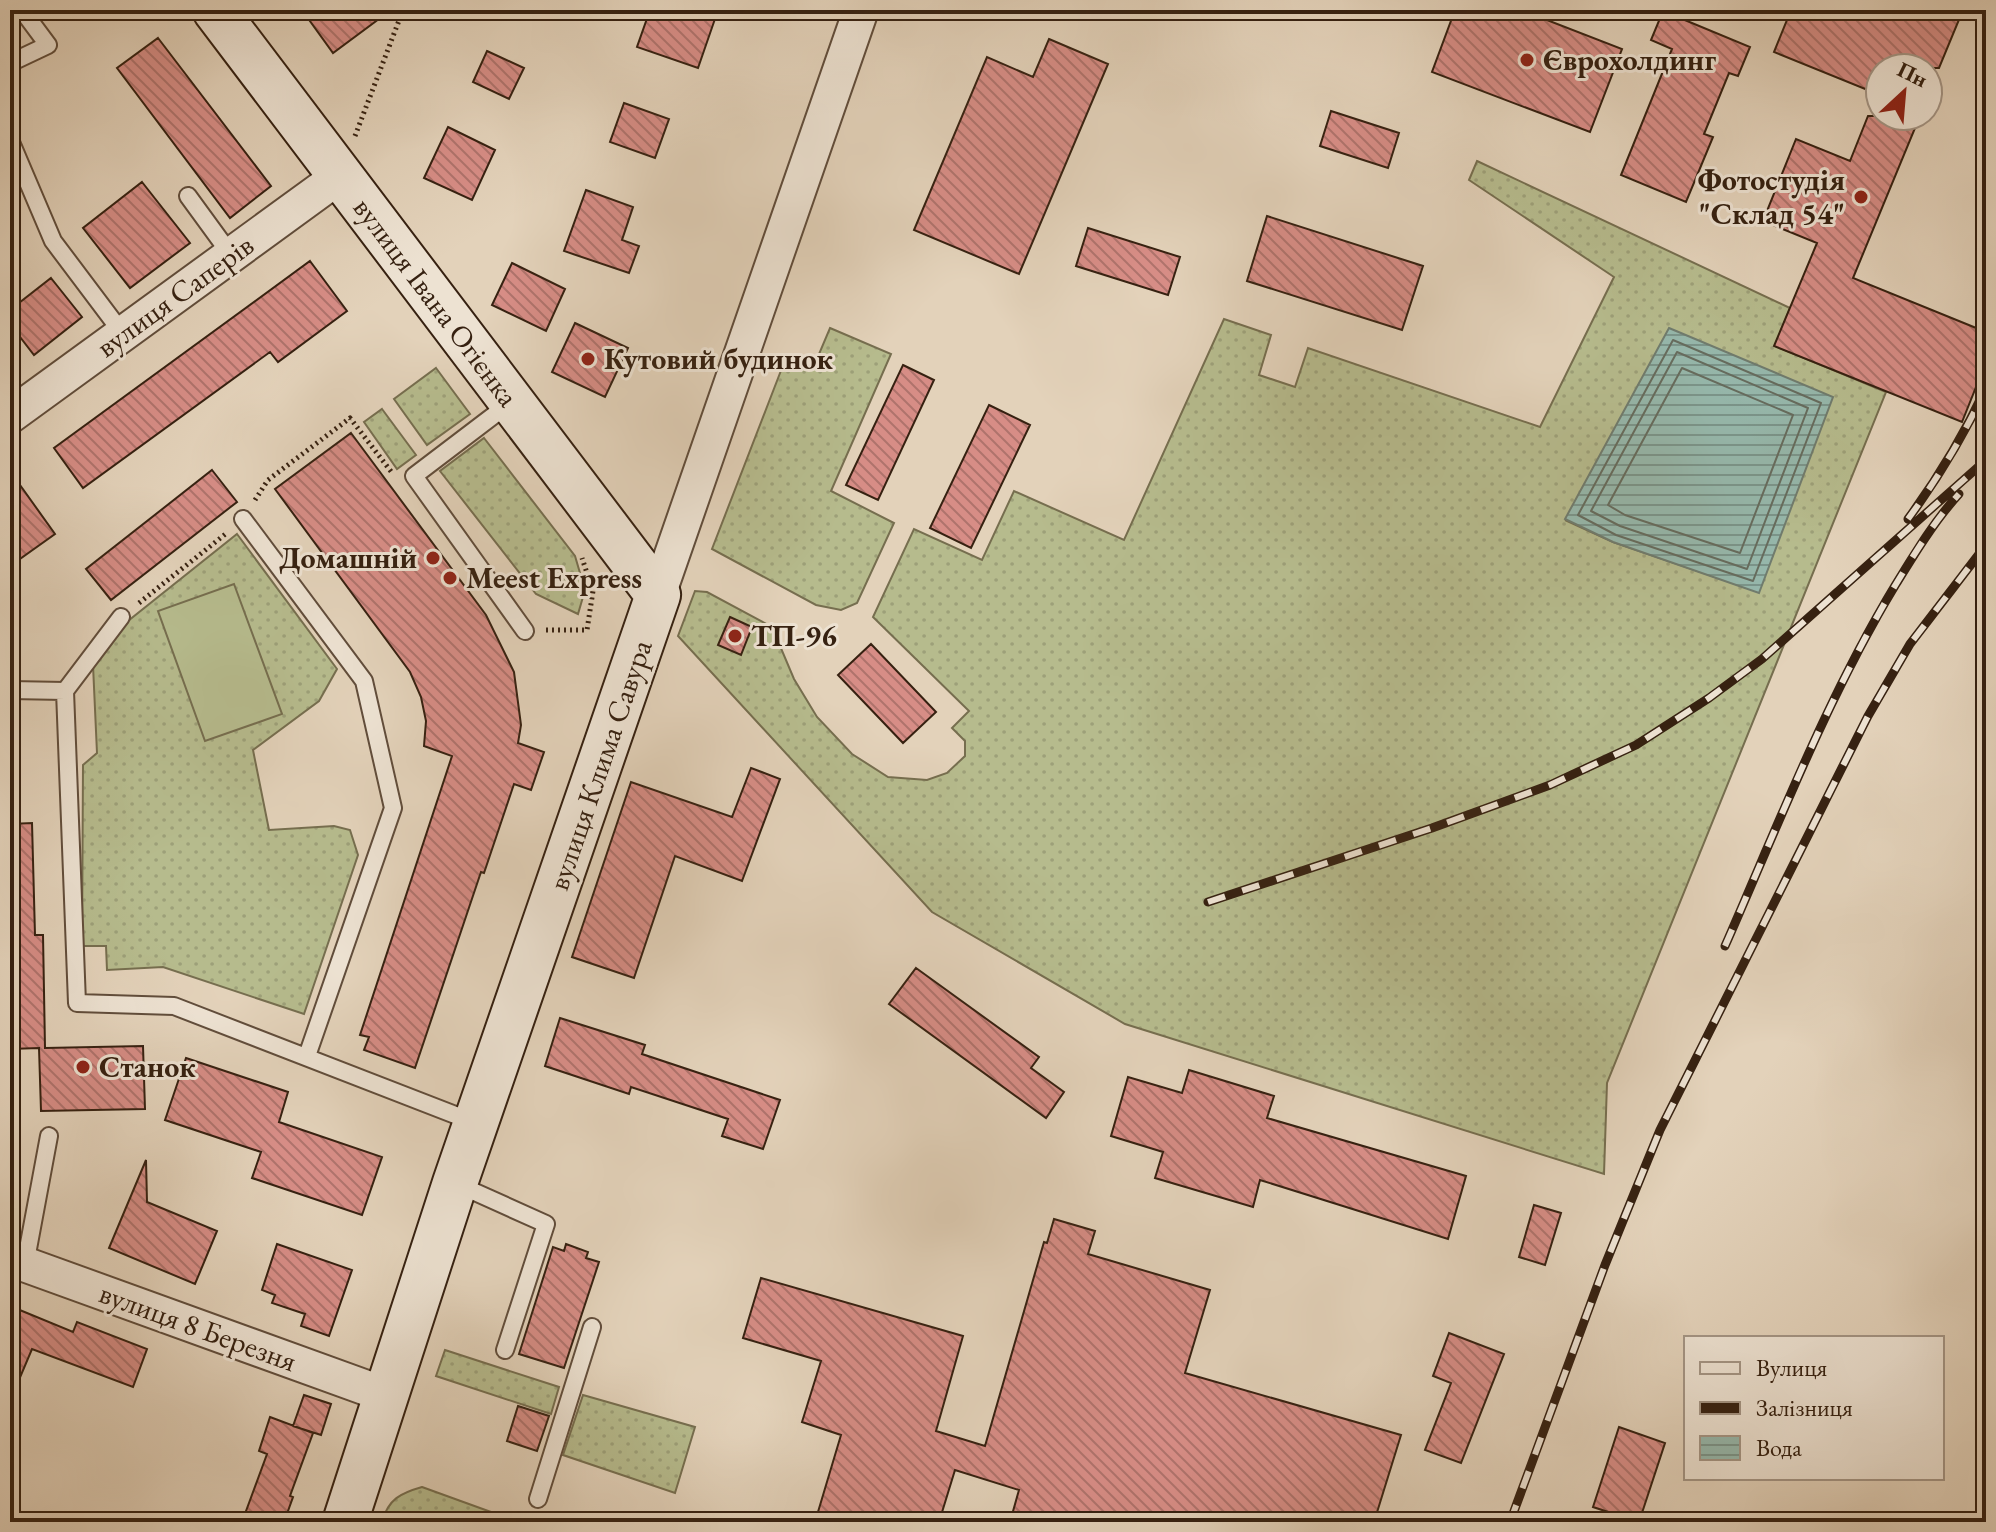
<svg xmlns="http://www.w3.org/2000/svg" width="1996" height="1532" font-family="'EB Garamond',serif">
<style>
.grass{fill:url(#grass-dots);stroke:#766e4f;stroke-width:2;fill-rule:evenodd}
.garden{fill:#b6bb8d;stroke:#766e4f;stroke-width:2}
.water{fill:url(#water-rules);stroke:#707c6e;stroke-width:2}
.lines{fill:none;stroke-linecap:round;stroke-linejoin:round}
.shore{stroke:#666c5e;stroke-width:2}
.building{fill:url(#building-back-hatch);stroke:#362111;stroke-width:2}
.lane-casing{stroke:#614d3b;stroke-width:20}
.street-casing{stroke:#614d3b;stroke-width:38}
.secondary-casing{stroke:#362111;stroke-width:48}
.path{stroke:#362111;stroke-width:5;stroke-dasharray:2 4;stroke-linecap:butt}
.lane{stroke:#ede2d2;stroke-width:16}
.street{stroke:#ede2d2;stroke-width:34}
.secondary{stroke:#ede2d2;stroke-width:44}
.rail-casing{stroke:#362111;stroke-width:9}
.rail{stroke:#ede2d2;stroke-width:6;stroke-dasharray:18;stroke-linecap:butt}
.poi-dot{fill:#8f2418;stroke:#ede2d2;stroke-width:3}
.labels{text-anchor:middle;stroke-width:6;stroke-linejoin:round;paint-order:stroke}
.poi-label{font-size:30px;font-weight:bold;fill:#362111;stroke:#ede2d2;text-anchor:start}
.street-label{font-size:30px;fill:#362111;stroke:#ede2d2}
</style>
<defs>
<pattern id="grass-dots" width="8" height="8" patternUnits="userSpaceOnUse" patternTransform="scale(2)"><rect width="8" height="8" fill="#b6bb8d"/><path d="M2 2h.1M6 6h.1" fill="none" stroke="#9da079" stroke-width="1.8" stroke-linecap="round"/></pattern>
<pattern id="water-rules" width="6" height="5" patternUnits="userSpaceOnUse" patternTransform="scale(2)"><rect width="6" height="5" fill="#96b8ac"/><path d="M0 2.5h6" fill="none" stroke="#7b958b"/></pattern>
<pattern id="building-back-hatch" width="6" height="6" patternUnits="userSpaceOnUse" patternTransform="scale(2)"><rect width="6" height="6" fill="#d78d86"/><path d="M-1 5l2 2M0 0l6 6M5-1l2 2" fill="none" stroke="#af736c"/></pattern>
</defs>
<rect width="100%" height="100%" fill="#e3d2ba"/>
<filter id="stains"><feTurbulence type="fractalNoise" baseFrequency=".0025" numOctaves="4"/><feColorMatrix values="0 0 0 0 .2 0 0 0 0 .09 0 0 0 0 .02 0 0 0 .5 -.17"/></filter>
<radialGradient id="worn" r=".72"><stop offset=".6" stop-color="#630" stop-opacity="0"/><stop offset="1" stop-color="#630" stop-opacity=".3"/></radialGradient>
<path class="grass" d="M 1477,161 L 1790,308 L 1775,346 L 1886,392 L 1607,1083 L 1604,1174 L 1125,1024 L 932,912 L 678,636 L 695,591 L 707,592 L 772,627 L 794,679 L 817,717 L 852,754 L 888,777 L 927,780 L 947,773 L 965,756 L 965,741 L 952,728 L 969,711 L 873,617 L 914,529 L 982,560 L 1014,491 L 1124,540 L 1224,319 L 1271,335 L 1259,375 L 1295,387 L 1308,348 L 1540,427 L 1614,277 L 1469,180 ZM 1565,520 L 1759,592 L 1613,542 Z
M 830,328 L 891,354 L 831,491 L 894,523 L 857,603 L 841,610 L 816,605 L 712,549 L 787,355 L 814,366 Z
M 436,368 L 470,414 L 427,445 L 394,399 Z
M 382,409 L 416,455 L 397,469 L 364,422 Z
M 484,438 L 575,556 L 585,590 L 578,614 L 536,594 L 440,471 Z
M 237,534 L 337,669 L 319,701 L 253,750 L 269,830 L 334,826 L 350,830 L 358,855 L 304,1014 L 163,967 L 107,970 L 106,946 L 82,946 L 83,765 L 97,753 L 93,665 L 128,621 Z
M 445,1350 L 559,1387 L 551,1414 L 436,1376 Z
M 583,1395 L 695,1427 L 675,1493 L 563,1455 Z
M 422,1487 L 513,1520 L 515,1522 L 382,1522 C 388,1499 401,1493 422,1487 Z"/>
<path class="garden" d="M 234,584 L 282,714 L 205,741 L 158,611 Z"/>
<path class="water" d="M 1669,328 L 1833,397 L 1759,593 L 1613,542 L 1565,519 Z"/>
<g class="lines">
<path class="shore" d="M 1673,340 L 1821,403 L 1753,581 L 1616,535 L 1578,515 Z
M 1677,352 L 1808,408 L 1747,569 L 1620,526 L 1591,511 Z
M 1682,368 L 1793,415 L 1740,553 L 1625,515 L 1608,505 Z"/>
</g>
<path class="building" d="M 302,10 L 391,10 L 333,53 Z
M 650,10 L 698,10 L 716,16 L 698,68 L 637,47 Z
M 1455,10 L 1521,10 L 1622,49 L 1590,132 L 1432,72 Z
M 1791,10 L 1963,10 L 1939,68 L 1880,68 L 1880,95 L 1774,52 Z
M 1663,11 L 1750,47 L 1738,76 L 1729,73 L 1704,134 L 1713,137 L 1686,202 L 1621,175 L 1672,49 L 1651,40 Z
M 158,38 L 271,186 L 230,218 L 117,68 Z
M 1049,39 L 1108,64 L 1019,274 L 914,230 L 987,57 L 1033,77 Z
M 487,51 L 524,68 L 509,99 L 473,82 Z
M 624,103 L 669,119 L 655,158 L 610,142 Z
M 1331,111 L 1399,133 L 1388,168 L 1320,146 Z
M 1868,116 L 1920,116 L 1853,278 L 1986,332 L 1986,362 L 1962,422 L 1774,346 L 1817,243 L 1763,221 L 1796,139 L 1850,161 Z
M 448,127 L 495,150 L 472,200 L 424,178 Z
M 142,182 L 190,243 L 130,288 L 83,228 Z
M 586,190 L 633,207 L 622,240 L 639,246 L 629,273 L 564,251 Z
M 1267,216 L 1423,266 L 1402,330 L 1247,281 Z
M 1088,228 L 1180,257 L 1168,295 L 1076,266 Z
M 310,261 L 347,311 L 278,362 L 270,352 L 83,488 L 54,448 Z
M 512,263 L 565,289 L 546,331 L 492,305 Z
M 51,278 L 82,317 L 34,355 L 10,324 L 10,310 Z
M 575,323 L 628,348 L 605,397 L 552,372 Z
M 903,365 L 934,380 L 878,500 L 846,485 Z
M 989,405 L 1030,425 L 971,548 L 930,528 Z
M 351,433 L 486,615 L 514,672 L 521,725 L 518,743 L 544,752 L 531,790 L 514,784 L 484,873 L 481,872 L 415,1068 L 364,1050 L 369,1037 L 360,1035 L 452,756 L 424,746 L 426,721 L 421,697 L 410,672 L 275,489 Z
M 212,470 L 237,502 L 111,600 L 86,569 Z
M 10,471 L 55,534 L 10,566 Z
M 730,617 L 752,627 L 741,655 L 718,645 Z
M 871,644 L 936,712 L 903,743 L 838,675 Z
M 751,768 L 780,779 L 742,881 L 675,856 L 634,978 L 572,957 L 631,782 L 732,817 Z
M 32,823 L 35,935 L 43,935 L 45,1048 L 143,1046 L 145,1109 L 41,1111 L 39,1048 L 10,1049 L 10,824 Z
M 916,968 L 1039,1057 L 1031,1068 L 1064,1092 L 1046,1118 L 889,1004 Z
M 560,1018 L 645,1045 L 642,1054 L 780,1100 L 763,1149 L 722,1136 L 728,1119 L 631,1087 L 629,1094 L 545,1066 Z
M 186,1058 L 288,1092 L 279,1122 L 382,1157 L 362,1215 L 252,1178 L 261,1152 L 165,1120 Z
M 1189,1070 L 1274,1096 L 1267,1118 L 1466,1176 L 1448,1239 L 1260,1180 L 1253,1207 L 1155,1178 L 1163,1152 L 1111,1136 L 1128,1077 L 1182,1093 Z
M 146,1160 L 147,1202 L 217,1231 L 195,1284 L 109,1248 Z
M 1534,1205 L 1561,1213 L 1545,1265 L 1519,1257 Z
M 1054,1219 L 1095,1231 L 1088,1254 L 1210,1290 L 1185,1373 L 1401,1435 L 1374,1522 L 1010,1522 L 1019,1490 L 955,1470 L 939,1522 L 815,1522 L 841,1435 L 802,1422 L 821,1361 L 743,1338 L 761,1278 L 963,1336 L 936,1431 L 985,1446 L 1044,1242 L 1047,1243 Z
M 277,1244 L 352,1270 L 329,1336 L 301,1326 L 305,1314 L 272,1303 L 275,1295 L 262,1290 Z
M 566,1244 L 588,1252 L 586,1258 L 599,1262 L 564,1368 L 519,1354 L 553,1247 L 564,1251 Z
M 10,1306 L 73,1332 L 77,1322 L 147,1349 L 133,1387 L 32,1349 L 10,1401 Z
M 1449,1333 L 1504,1354 L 1461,1463 L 1425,1450 L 1451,1383 L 1433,1376 Z
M 304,1395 L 331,1404 L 321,1435 L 293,1426 Z
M 518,1406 L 549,1416 L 537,1451 L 507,1441 Z
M 270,1417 L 313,1433 L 290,1496 L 293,1497 L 284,1522 L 242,1522 L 267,1454 L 259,1451 Z
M 1619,1427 L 1665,1443 L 1639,1522 L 1593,1507 Z"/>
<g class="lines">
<g class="lane-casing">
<path id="lane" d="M 10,63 L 48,45 L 22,10
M 10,140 L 53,241 L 123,334
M 188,196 L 231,255
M 510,403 L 414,476 L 525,631
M 243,519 L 364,681 L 393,808 L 307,1056
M 10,690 L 65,691 L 77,1003 L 174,1006 L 476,1123
M 65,691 L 121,617
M 457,1184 L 546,1224 L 505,1350
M 25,1265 L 49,1136
M 538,1499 L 592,1327"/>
</g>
<g class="street-casing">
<path id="street" d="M 10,416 L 341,175
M 658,595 L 861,10
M 10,1259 L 386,1395"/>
</g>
<g class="secondary-casing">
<path id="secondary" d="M 215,10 L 658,595 L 455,1183 L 345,1522"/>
</g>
<path class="path" d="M 355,136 L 403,10
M 255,500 L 268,480 L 350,418 L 393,474
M 139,603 L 228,532
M 546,630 L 587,630 L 593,591 L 582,558"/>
<use href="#lane" class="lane"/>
<use href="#street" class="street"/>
<use href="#secondary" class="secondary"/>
<g class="rail-casing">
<path id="rail" d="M 1908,519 C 1938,478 1964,435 1986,388
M 1208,902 L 1432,828 L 1550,785 L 1636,745 L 1709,698 L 1762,659 L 1986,460
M 1725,946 C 1779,823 1827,698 1896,584 C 1915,553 1935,520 1959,494
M 1510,1522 L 1605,1265 L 1660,1130 L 1868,716 L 1910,644 L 1986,545"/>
</g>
<use href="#rail" class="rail"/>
</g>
<g class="poi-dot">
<circle cx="1527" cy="60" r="8"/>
<circle cx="1861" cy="197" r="8"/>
<circle cx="588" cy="359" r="8"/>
<circle cx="433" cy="558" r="8"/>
<circle cx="450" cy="578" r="8"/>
<circle cx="735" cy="636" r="8"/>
<circle cx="83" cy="1067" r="8"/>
</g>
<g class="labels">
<g class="poi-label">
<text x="1543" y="70">Єврохолдинг</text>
<text x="1845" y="190" text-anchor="end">Фотостудія<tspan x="1845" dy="34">"Склад 54"</tspan></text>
<text x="604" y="369">Кутовий будинок</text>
<text x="417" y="568" text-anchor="end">Домашній</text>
<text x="466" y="588">Meest Express</text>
<text x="751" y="646">ТП-96</text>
<text x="99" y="1077">Станок</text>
</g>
<g class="street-label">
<text transform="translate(175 296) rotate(-36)" y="10">вулиця Саперів</text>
<text transform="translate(436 302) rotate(53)" y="10">вулиця Івана Огієнка</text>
<text transform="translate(600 765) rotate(-71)" y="10">вулиця Клима Савура</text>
<text transform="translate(198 1327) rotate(20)" y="10">вулиця 8 Березня</text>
</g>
</g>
<rect width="1996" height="1532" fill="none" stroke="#e3d2ba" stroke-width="40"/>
<rect x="12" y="12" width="1972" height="1508" fill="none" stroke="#362111" stroke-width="4"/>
<rect x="20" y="20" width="1956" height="1492" fill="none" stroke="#362111" stroke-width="2"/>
<rect x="1684" y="1336" width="260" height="144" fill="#ede2d2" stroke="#a49585" stroke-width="2"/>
<rect x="1700" y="1362" width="40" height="12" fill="#ede2d2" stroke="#a49585" stroke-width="2"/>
<text x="1756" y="1376" font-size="24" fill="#362111">Вулиця</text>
<rect x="1700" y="1402" width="40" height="12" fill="#362111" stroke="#a49585" stroke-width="2"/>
<text x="1756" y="1416" font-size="24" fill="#362111">Залізниця</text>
<rect x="1700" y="1436" width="40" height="24" fill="url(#water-rules)" stroke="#a49585" stroke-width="2"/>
<text x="1756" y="1456" font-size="24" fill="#362111">Вода</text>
<g transform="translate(1904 92) rotate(26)"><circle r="38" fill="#ede2d2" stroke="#a49585" stroke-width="2"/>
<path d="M0-6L14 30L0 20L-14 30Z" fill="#8f2418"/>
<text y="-12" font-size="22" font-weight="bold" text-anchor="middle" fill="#362111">Пн</text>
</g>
<rect width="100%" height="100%" filter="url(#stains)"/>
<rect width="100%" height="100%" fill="url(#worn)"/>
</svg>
